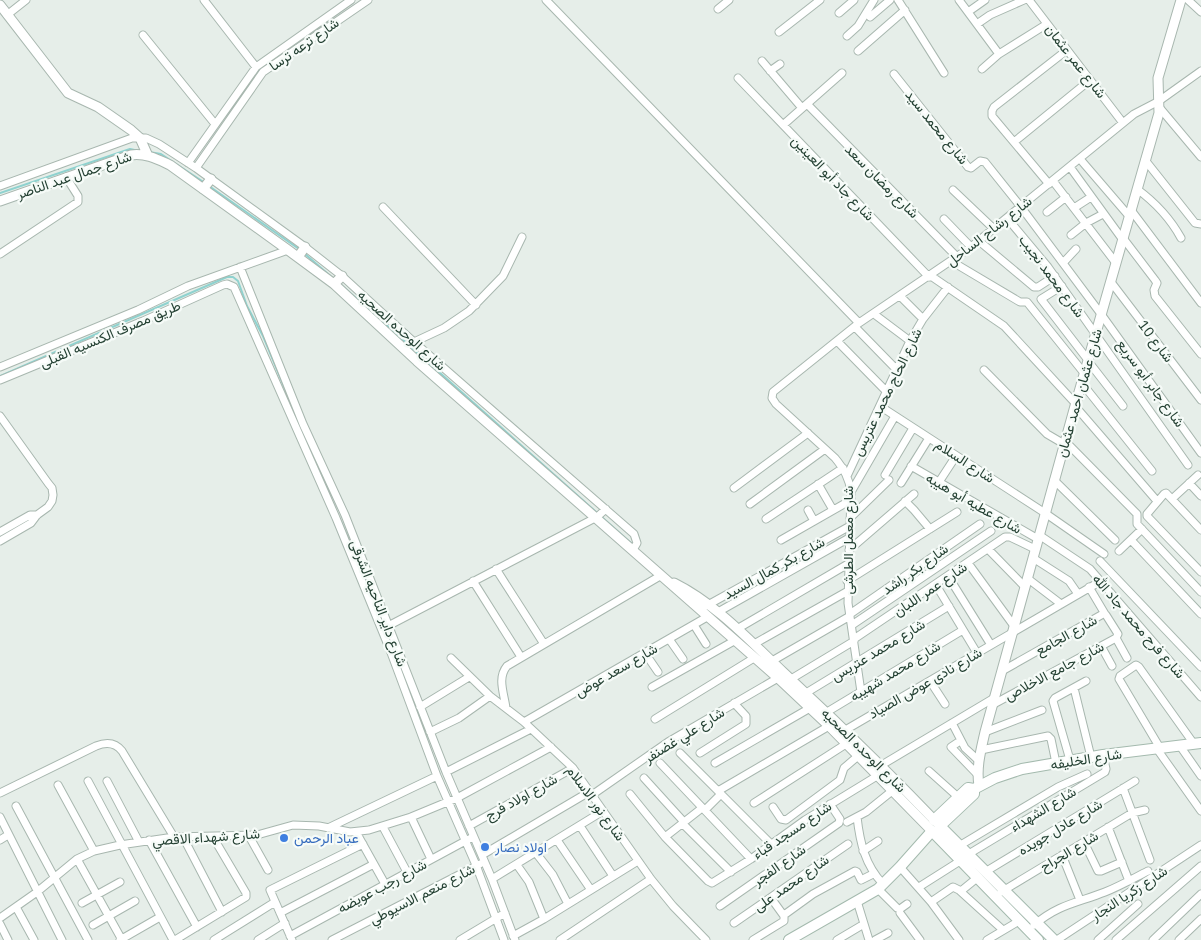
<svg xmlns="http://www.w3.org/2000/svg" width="1201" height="940" font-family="'IBM Plex Sans',Vazirmatn,sans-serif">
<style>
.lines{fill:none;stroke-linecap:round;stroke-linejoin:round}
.stream{stroke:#8fd2cf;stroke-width:2}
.minor-casing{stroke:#a8b7af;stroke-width:9}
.tertiary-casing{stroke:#a8b7af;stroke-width:11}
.secondary-casing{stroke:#a4baae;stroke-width:12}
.minor{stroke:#fff;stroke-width:7}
.tertiary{stroke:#fff;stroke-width:9}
.secondary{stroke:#fff;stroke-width:10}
.shop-dot{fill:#3f7fe0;stroke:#f6fbf8;stroke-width:2}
.labels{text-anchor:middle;stroke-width:4.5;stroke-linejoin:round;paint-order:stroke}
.street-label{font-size:14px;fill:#244133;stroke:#f6fbf8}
.shop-label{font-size:14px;fill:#366cbe;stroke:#f6fbf8;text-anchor:start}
</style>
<rect width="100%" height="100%" fill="#e6eee9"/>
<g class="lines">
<path class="stream" d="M 149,152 L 161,154 L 205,183
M 209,186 L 299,249
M 0,193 L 130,149 L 139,151
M 305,254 L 335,280
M 339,283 L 632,544
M 0,376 L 227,277 L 233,277 L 238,281 L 247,306 L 263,336 L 328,492
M 341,522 L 375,605"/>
<g class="minor-casing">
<path id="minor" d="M 204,0 L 256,67
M 546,0 L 859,323
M 898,0 L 944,73
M 959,0 L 999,54
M 1029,0 L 1123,123
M 1188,0 L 1201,12
M 718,9 L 729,0
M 968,12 L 985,0
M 839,13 L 854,0
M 7,15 L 26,0
M 870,17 L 890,0
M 977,24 L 990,15 L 1024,0
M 779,32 L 820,0
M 143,35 L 215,124
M 847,36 L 858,26 L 874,0
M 858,51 L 905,10
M 762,61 L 802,108
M 982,69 L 999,54 L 1047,24
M 770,71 L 780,64
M 894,74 L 968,167 L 971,168 L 980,161 L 985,162 L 1021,207 L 1101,314 L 1201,453
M 738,78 L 929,277
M 807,104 L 957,257
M 1159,107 L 1201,157
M 783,125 L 842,73
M 1014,142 L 1090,80
M 1080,159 L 1129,216
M 1145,160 L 1195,223 L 1201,224
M 188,163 L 256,67 L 351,0
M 1070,167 L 1123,240
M 196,168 L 263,72 L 368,0
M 1053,181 L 1116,263
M 1049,184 L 992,116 L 992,111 L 994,107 L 1067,50
M 0,186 L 132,138 L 146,138 L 159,144 L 196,168 L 305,247 L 342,276 L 414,342 L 634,534 L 637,543 L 633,550
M 1137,189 C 1156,203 1170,218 1181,238
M 953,190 L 994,229
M 383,207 L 476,305
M 1074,208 L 1091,197
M 1131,210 L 1201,303
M 1047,212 L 1066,197
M 1007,218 L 1048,267 L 1188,465
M 944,219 L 971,247
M 1071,235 L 1086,223 L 1103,214
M 1123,238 L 1155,280 L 1157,283 L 1154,290 L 1155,296 L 1201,354
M 979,241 L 1034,287 L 1038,287 L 1055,276
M 0,254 L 78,202 L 78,196 L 66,177
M 951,261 L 1020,302 L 1027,302 L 1084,373
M 1063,263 L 1076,249
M 240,267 L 303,424 L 345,515 L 446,772 L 492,879 L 515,940
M 931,276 L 1004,326 L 1075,403
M 1111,282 L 1201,400
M 1062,286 L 1041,299 L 1088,360
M 900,296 L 923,319
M 874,314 L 910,341
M 855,327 L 896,369
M 837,341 L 886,391
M 414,342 L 444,328 L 469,311 L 503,276 L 522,237
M 1088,361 L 1123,406
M 0,367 L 138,310 L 188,286 L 288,250
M 984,370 L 1047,434 L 1064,444
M 0,380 L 143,321 L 223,285 L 227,284 L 234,287 L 336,518 L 390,650 L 437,776 L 476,865 L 504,940
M 1081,382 L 1152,471
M 1075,406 L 1157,501
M 886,410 L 1045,513 L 1104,554
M 0,416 L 48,483 L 52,488 L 53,495 L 52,501 L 48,507 L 37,515 L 31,523 L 0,541
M 1065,441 L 1137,514 L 1137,524 L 1201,592
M 911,466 L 1038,539
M 885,475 L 913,428
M 847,476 L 910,341 L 923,319 L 948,287
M 1054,480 L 1115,540
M 939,482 L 956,456
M 901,483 L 929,438
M 1189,483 L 1201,496
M 818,484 L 833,510
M 734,488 L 808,433
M 851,492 L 895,416
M 1172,499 L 1198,475
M 905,501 L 914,510 L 930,529
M 750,504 L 825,449
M 808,510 L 814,521
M 850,518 L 889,480
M 766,519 L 843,468
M 1201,530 L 1166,493 L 1164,494 L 1147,514 L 1147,516 L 1201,572
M 0,532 L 30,515 L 37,515
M 1039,535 L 1090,569 L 1201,697
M 781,540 L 851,500
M 1131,540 L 1201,614
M 988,549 L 1025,587
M 849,550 L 914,494
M 1119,551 L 1142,529
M 1033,558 L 1069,581 L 1078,594
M 1100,561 L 1201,667
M 968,563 L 1014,626
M 496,569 L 544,644
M 948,576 L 991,645
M 1027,578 L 1061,604
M 473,581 L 521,657
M 847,581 L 957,512
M 936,585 L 977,653
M 1089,587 L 1105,614
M 706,606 L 850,526
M 718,612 L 849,538
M 850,614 L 980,524
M 694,625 L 706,644
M 852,625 L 991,531
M 388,626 L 597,517 L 606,509
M 737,629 L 848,564
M 1116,638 L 1127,658
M 669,639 L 683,659
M 854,639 L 1005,537 L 1010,537 L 1035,549
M 754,644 L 848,591
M 1101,646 L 1112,666
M 645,653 L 658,672
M 451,658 L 490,696 L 524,722 L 573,768 L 651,879 L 673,906 L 706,940
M 772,661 L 850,616
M 1002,671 L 1103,614 L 1106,615 L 1118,634 L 1116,638
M 791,679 L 854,641
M 930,681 L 945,704
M 652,687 L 734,641
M 1074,688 L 1091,757
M 861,692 L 848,603 L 851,492 C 849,478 844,469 835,458 L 776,404 L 772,398 L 773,392 L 859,323 L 971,247 L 1134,114 L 1159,101 L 1201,71
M 806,693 L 949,606
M 992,705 L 1116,638
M 420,707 L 469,677
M 506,708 C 504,693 497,678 507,666 L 660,576
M 827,712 L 963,630
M 655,719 L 754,658
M 524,722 L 707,617
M 952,723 L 965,748 L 978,760
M 430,732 L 459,718 L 490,696
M 842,732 L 1101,581
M 985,732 L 1042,710
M 960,741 L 951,747 L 977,774
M 1180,746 L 1201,776
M 1160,748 L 1119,679 L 1120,676 L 1136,665 L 1139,667 L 1194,744
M 1157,749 L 1201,811
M 981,750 L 1048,736 L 1051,739 L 1056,763
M 680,753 L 771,844
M 700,753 L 746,724 L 746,716 L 734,703
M 1070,760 L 1053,701 L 1055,698 L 1086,681
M 660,763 L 751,859
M 715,763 L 810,708
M 880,766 L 994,698
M 929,771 L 958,797
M 446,772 L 531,729
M 644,778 L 684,822
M 88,781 L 173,940
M 107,781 L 139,842
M 58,785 L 94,851
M 1123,788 L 1150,860
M 718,791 L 829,726
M 0,793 L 96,746 C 106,742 115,742 122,751 L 174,837
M 630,794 L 665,837 L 708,881 L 712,883 L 751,859 L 805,820 L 877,776
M 592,795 L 668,742 L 778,678
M 754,803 L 846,744
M 16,806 L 88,940
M 773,807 L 781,819 L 786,820 L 840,780 L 844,768 L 858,756
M 705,810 L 721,794
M 0,817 L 62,940
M 411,817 L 431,859
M 857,817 C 860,843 865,865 883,884
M 847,822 L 866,812 L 892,791
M 682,823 L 731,872
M 469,826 L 573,768
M 580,826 L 613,876
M 383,827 L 407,872
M 1108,827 L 1129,881
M 328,828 L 437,776
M 356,832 L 385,884
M 249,836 L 268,870
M 183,837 L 222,912
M 665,837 L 702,808
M 0,840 L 8,835
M 149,840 L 197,927
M 557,840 L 591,890
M 1084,842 L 1098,871 L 1101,871 L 1122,862
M 959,846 L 1058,787 L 1087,774
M 863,851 L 878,841
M 536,853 L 553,875 L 568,904
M 482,855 L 589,792
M 967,855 L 1105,772 L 1106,769 L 1103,755
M 1062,855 L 1080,900
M 77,859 L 122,940
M 517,865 L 529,882 L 544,919
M 900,867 L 931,902 L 959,940
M 985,872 L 1135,781
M 492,879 L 603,811
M 919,887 L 960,861
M 878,889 L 897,908 L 900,909 L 907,904
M 960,891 L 1003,930
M 1001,892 L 1132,813 L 1145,810
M 771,898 L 784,916
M 857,901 L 869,940
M 931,902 L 953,887 L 961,891 L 977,878
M 82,903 L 120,882
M 720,906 L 839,823 L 840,819 L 830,804
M 16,907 L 34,940
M 280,913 L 374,864
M 900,913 L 920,940
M 0,918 L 37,892 L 77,859 L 94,851 L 120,845 L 174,837 L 257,835 L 293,825 L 319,826 L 350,832 L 369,830 L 411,817 L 457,798 L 551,747
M 734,923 L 848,844
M 0,924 L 8,940
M 93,925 L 135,901
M 1034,925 C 1059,904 1077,903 1105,892 C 1120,886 1134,878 1148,871
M 290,936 L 469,839
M 513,936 L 544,919 L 638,861
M 120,940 L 160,917
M 175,940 L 246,897 L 246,893 L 213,837
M 214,940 L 275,902
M 258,940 L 285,923
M 292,940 L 270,890 L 363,844
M 332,940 L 480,864
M 460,940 L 505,913
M 560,940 L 651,879
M 753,940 L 784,921 L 784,915 L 813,894 L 855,871 L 857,872 L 861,880 L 873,874
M 837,940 L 864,924
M 875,940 L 888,933
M 987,940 L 1019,921
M 1057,940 L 1201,845
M 1098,940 L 1138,904
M 1116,940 L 1201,866
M 1153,940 L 1201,894
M 1179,940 L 1201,919"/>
</g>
<g class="tertiary-casing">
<path id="tertiary" d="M 0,5 L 68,93 L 98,107 L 131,130 L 140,138 L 148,156
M 203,189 L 211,179
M 0,201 L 131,155 C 146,153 157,159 170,165 L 288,250 L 334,284 L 417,361 L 778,678 L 829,726 L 932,831
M 298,257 L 305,247
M 334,284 L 342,276
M 674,583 C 716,604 749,640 783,672 C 836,721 888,772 939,825
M 979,786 C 976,767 981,750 985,732 L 1075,406 L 1159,113 L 1158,78 L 1181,0"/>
</g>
<g class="secondary-casing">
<path id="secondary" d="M 974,789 L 974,794 L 940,826 L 1054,940
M 934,820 L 968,788 L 974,789 L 995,778 L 1022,769 L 1103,755 L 1201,743
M 789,940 L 878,889 L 900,867 L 932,831 L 1038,940"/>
</g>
<use href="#minor" class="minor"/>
<use href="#tertiary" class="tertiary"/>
<use href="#secondary" class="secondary"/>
</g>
<g class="shop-dot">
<circle cx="284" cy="838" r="5"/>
<circle cx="485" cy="847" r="5"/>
</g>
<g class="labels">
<g class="street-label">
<text transform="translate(304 44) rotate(-35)" y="5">شارع ترعه ترسا</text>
<text transform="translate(1076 61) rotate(52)" y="5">شارع عمر عثمان</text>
<text transform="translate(937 127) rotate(51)" y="5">شارع محمد سيد</text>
<text transform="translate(74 175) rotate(-19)" y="5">شارع جمال عبد الناصر</text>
<text transform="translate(833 178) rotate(46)" y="5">شارع جاد أبو العينين</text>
<text transform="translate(882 181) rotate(45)" y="5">شارع رمضان سعد</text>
<text transform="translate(989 231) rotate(-38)" y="5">شارع رشاح الساحل</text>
<text transform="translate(1052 276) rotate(53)" y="5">شارع محمد نجيب</text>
<text transform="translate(402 330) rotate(42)" y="5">شارع الوحده الصحيه</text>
<text transform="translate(110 334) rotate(-23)" y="5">طريق مصرف الكنسيه القبلى</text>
<text transform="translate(1156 341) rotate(53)" y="5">شارع 10</text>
<text transform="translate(1151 383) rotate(54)" y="5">شارع جابر أبو سريع</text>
<text transform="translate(887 392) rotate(-64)" y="5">شارع الحاج محمد عتريس</text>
<text transform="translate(1079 393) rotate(-74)" y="5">شارع عثمان احمد عثمان</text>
<text transform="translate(965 461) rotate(33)" y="5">شارع السلام</text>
<text transform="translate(974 503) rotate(30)" y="5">شارع عطيه أبو هيبه</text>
<text transform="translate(848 540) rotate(-90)" y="5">شارع معمل الطرشى</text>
<text transform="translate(774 568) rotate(-29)" y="5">شارع بكر كمال السيد</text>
<text transform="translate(915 569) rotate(-35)" y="5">شارع بكر راشد</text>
<text transform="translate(930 589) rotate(-34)" y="5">شارع عمر اللبان</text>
<text transform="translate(379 603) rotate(69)" y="5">شارع داير الناحيه الشرقى</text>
<text transform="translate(1139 626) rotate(49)" y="5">شارع فرح محمد جاد الله</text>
<text transform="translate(1066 635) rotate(-29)" y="5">شارع الجامع</text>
<text transform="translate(878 650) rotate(-31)" y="5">شارع محمد عتريس</text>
<text transform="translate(616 670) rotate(-30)" y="5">شارع سعد عوض</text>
<text transform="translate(895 671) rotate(-31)" y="5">شارع محمد شهيبه</text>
<text transform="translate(1054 671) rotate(-28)" y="5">شارع جامع الاخلاص</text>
<text transform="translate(925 683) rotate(-30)" y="5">شارع نادى عوض الصياد</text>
<text transform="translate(684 735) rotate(-32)" y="5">شارع علي غضنفر</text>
<text transform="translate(864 750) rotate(45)" y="5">شارع الوحده الصحيه</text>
<text transform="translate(1086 759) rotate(-9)" y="5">شارع الخليفه</text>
<text transform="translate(521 797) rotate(-29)" y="5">شارع اولاد فرج</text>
<text transform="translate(596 803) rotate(54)" y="5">شارع نور الاسلام</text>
<text transform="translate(1043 809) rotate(-31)" y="5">شارع الشهداء</text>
<text transform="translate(1060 827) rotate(-31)" y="5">شارع عادل جويده</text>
<text transform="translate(792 830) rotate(-34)" y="5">شارع مسجد قباء</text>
<text transform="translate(206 837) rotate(-4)" y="5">شارع شهداء الاقصي</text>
<text transform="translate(1069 851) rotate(-31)" y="5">شارع الجراح</text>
<text transform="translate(779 865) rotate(-35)" y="5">شارع الفجر</text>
<text transform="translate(791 883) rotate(-35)" y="5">شارع محمد على</text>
<text transform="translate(382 886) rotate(-28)" y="5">شارع رجب عويضه</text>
<text transform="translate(1129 893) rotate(-33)" y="5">شارع زكريا النجار</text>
<text transform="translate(422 894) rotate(-27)" y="5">شارع منعم الاسيوطي</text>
</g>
<g class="shop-label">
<text x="294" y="843">عباد الرحمن</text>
<text x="495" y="852">اولاد نصار</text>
</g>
</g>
</svg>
